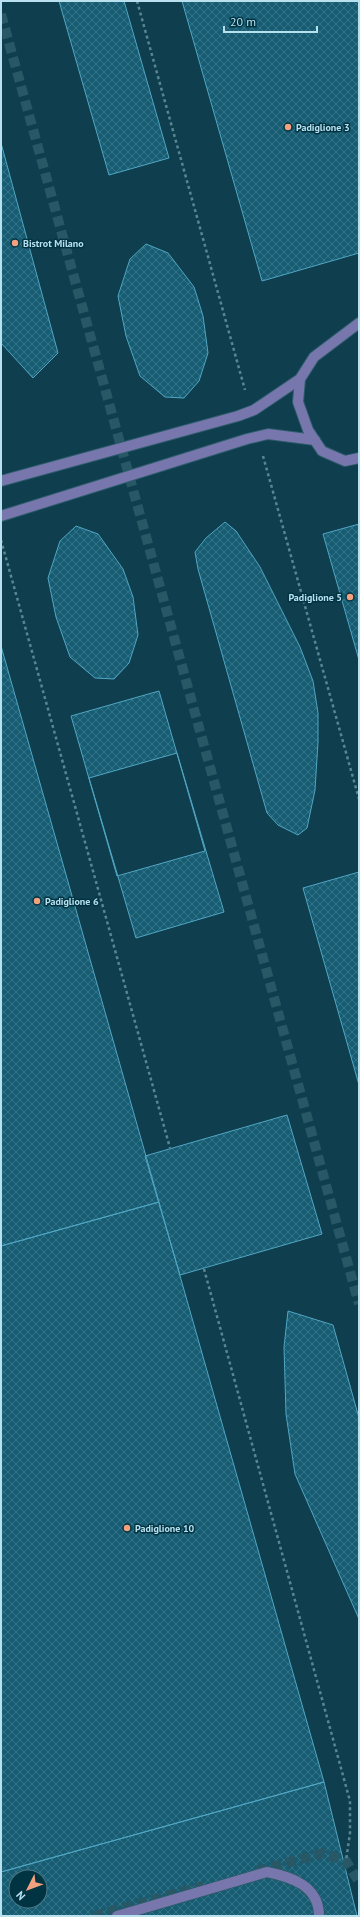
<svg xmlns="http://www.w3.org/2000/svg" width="360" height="1917" font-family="'PT Sans',sans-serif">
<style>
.building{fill:url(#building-cross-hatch);stroke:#51a6c4;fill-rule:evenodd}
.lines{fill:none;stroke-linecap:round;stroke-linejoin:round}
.minor-tunnel{stroke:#285766;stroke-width:10;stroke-dasharray:10 5;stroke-linecap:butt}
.minor-casing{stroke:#2d5c6b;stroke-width:12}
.path{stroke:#598594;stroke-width:2.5;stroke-dasharray:3 3;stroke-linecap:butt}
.minor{stroke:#7777ad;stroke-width:10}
.poi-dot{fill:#f2a17e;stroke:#013443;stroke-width:1.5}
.labels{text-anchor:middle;stroke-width:3;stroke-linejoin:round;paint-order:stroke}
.poi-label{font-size:10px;font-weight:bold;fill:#b8e0ef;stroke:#013443;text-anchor:start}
</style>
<defs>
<pattern id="building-cross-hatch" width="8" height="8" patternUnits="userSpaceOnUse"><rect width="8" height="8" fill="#165c72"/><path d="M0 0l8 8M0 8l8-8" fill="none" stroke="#367386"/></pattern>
</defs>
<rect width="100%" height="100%" fill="#0f3f4e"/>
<path class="building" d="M 59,1 L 124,1 L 169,158 L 109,175 Z
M 182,1 L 359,1 L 359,253 L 262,281 Z
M 1,143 L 58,353 L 33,378 L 1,343 Z
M 146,244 L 168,253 L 194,287 L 203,316 L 208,353 L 199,381 L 184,398 L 165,397 L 140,376 L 126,336 L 118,296 L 130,259 Z
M 225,522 L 236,531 L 260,567 L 300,647 L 313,681 L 318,713 L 318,742 L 315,790 L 307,828 L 298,835 L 278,825 L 267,813 L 198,569 L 195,552 L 206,538 Z
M 359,524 L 359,660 L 323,534 Z
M 76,526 L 98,534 L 123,569 L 133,597 L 138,635 L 129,663 L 114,679 L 95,678 L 70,657 L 56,617 L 48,578 L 60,541 Z
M 1,646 L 159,1202 L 1,1246 Z
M 159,691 L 205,851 L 117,876 L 71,716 Z
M 177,753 L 224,912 L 136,938 L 89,778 Z
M 359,872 L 359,1085 L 303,888 Z
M 287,1115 L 322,1234 L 180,1275 L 145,1156 Z
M 159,1202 L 324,1782 L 1,1872 L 1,1246 Z
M 288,1311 L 333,1325 L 359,1418 L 359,1619 L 295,1474 L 286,1414 L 284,1347 Z
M 324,1782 L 357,1916 L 1,1916 L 1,1872 ZM 16,1877 L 40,1877 L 40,1901 L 16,1901 Z"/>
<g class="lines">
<path class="minor-tunnel" d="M 1,14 L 359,1304
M 257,1871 L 323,1853 L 346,1861 L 359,1882
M 94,1916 L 204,1886"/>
<g class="minor-casing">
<path id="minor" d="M 359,323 L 314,357 L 300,379 L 298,402 L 308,430 L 322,451 L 345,461 L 359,458
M 1,481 L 238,416 L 254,410 L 300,379
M 1,516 L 247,439 L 268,434 L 315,440
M 117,1916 L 267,1872 C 292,1877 319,1886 319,1916"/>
</g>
<path class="path" d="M 137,1 L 245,390
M 263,456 L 359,799
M 1,540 L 170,1148
M 204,1269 L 350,1801 L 350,1833 L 346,1861"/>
<use href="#minor" class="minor"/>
</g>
<g class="poi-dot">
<circle cx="288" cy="127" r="4"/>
<circle cx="15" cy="243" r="4"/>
<circle cx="350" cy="597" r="4"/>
<circle cx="37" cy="901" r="4"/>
<circle cx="127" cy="1528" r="4"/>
</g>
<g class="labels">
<g class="poi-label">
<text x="296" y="131">Padiglione 3</text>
<text x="23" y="247">Bistrot Milano</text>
<text x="342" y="601" text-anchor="end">Padiglione 5</text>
<text x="45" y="905">Padiglione 6</text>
<text x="135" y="1532">Padiglione 10</text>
</g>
</g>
<rect width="360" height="1917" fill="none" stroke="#b8e0ef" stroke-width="4"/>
<g transform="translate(28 1889) rotate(228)"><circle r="19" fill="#013443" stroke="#4a7988"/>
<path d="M0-3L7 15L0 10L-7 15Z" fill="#f2a17e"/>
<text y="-6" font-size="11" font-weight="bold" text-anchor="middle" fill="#b8e0ef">N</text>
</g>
<path d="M224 26v6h93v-6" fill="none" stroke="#b8e0ef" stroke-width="2"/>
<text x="230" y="26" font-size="12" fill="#b8e0ef" stroke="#013443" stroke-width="3" paint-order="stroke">20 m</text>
</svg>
